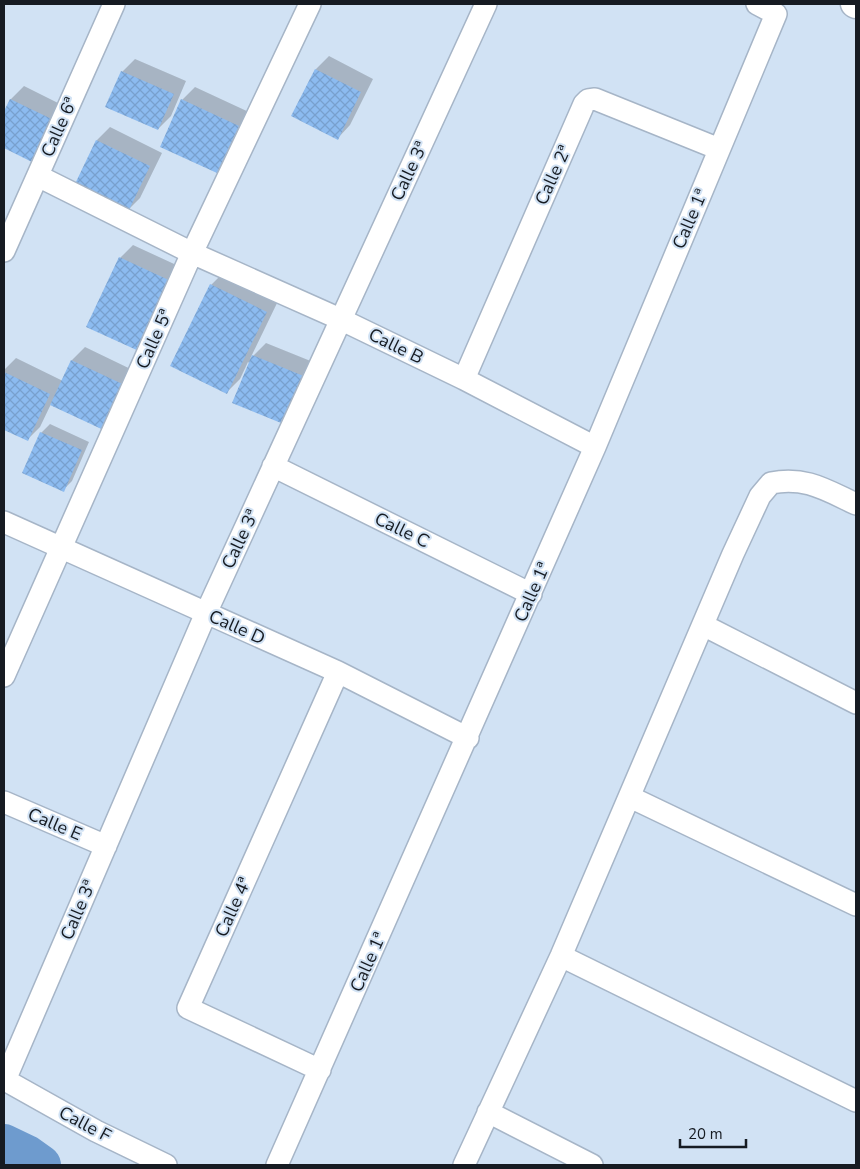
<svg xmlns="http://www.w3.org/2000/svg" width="860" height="1169" font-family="'Nunito Sans',sans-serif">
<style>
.shadow{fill:#0003}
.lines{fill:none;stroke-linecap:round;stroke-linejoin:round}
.river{stroke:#6e9bce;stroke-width:40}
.building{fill:url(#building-cross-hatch)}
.minor-casing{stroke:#a6b5c7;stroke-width:24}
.tertiary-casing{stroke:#a6b5c7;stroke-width:29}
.minor{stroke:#fff;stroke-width:21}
.tertiary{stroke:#fff;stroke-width:26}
.labels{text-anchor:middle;stroke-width:4;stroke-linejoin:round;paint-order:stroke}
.street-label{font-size:18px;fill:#161b22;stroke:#d1e2f4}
</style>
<defs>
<pattern id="building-cross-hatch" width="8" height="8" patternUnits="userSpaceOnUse" patternTransform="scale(1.25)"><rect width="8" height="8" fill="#8cbbf0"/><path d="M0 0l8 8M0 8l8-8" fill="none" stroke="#78a0ce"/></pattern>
</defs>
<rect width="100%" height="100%" fill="#d1e2f4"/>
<path class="shadow" d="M 329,56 L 373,79 L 350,125 L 338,138 L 293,116 L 316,69 Z
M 135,59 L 186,81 L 171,116 L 158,129 L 122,72 Z
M 24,86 L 72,110 L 39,164 L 4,147 L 4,114 L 11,99 Z
M 195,87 L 251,113 L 230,159 L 217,172 L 182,100 Z
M 110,127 L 162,153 L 140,198 L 127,211 L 76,186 L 97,140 Z
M 133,245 L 185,269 L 153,338 L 120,258 Z
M 224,272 L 279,299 L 250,359 L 266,343 L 318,364 L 298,411 L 248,362 L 240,379 L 227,392 L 211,285 Z
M 85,347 L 143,375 L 123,418 L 51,404 L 40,427 L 27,440 L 4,429 L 4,370 L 16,358 L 63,381 L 72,360 Z
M 50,424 L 89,442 L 72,481 L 63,490 L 41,433 Z"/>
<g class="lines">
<path class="river" d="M 4,1144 L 27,1155 L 41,1165"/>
</g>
<path class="building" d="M 315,69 L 361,92 L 338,140 L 291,116 Z
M 121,71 L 174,94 L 158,130 L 105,107 Z
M 10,99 L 60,123 L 40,166 L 4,148 L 4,111 Z
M 181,99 L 239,126 L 217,173 L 160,147 Z
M 96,140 L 150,166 L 128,212 L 74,186 Z
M 119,257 L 173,282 L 141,352 L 86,327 Z
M 210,284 L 267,312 L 227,394 L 170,366 Z
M 252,355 L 306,377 L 286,425 L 232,403 Z
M 71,360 L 131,388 L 110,433 L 50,405 Z
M 4,372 L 50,394 L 28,441 L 4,430 Z
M 40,432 L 82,450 L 64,492 L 22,473 Z"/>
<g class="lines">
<g class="minor-casing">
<path id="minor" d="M 38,176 L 192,253 L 340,319 L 464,379 L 595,447
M 4,251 L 114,4
M 464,379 L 584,104 L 588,100 L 595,99 L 719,149
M 273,466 L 531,594
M 4,522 L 338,672 L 468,738
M 703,625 L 856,703
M 4,676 L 192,253 L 310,4
M 630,797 L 856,905
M 4,802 L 106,846
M 561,956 L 856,1101
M 320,1070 L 188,1008 L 338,672
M 488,1112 L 592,1165
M 166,1165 L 96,1131 L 5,1080 L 206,613 L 486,4
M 277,1165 L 595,447 L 776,14 L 757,4
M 464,1165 L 561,956 L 733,554 L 760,496 L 771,483 C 805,476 826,490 856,504"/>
</g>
<g class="tertiary-casing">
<path id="tertiary" d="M 854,4 L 856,5"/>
</g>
<use href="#minor" class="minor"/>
<use href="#tertiary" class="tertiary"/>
</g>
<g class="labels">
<g class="street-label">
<text transform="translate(59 127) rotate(-66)" y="6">Calle 6ª</text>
<text transform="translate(409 171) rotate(-65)" y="6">Calle 3ª</text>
<text transform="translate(553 175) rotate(-66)" y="6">Calle 2ª</text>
<text transform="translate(690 219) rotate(-67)" y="6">Calle 1ª</text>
<text transform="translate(154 339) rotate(-66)" y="6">Calle 5ª</text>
<text transform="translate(396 346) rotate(26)" y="6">Calle B</text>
<text transform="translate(402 530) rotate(26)" y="6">Calle C</text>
<text transform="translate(240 539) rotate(-65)" y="6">Calle 3ª</text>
<text transform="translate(532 592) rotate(-66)" y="6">Calle 1ª</text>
<text transform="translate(237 627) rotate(24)" y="6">Calle D</text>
<text transform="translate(55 824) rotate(23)" y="6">Calle E</text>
<text transform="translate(233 907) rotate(-66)" y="6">Calle 4ª</text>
<text transform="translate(78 910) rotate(-67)" y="6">Calle 3ª</text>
<text transform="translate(368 962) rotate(-66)" y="6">Calle 1ª</text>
<text transform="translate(85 1124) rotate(28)" y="6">Calle F</text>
</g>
</g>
<rect width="860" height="1169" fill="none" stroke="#161b22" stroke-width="10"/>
<path d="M680 1139v8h66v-8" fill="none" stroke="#161b22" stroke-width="2.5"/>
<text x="688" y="1139" font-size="15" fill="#161b22" stroke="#d1e2f4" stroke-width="4" paint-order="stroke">20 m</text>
</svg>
